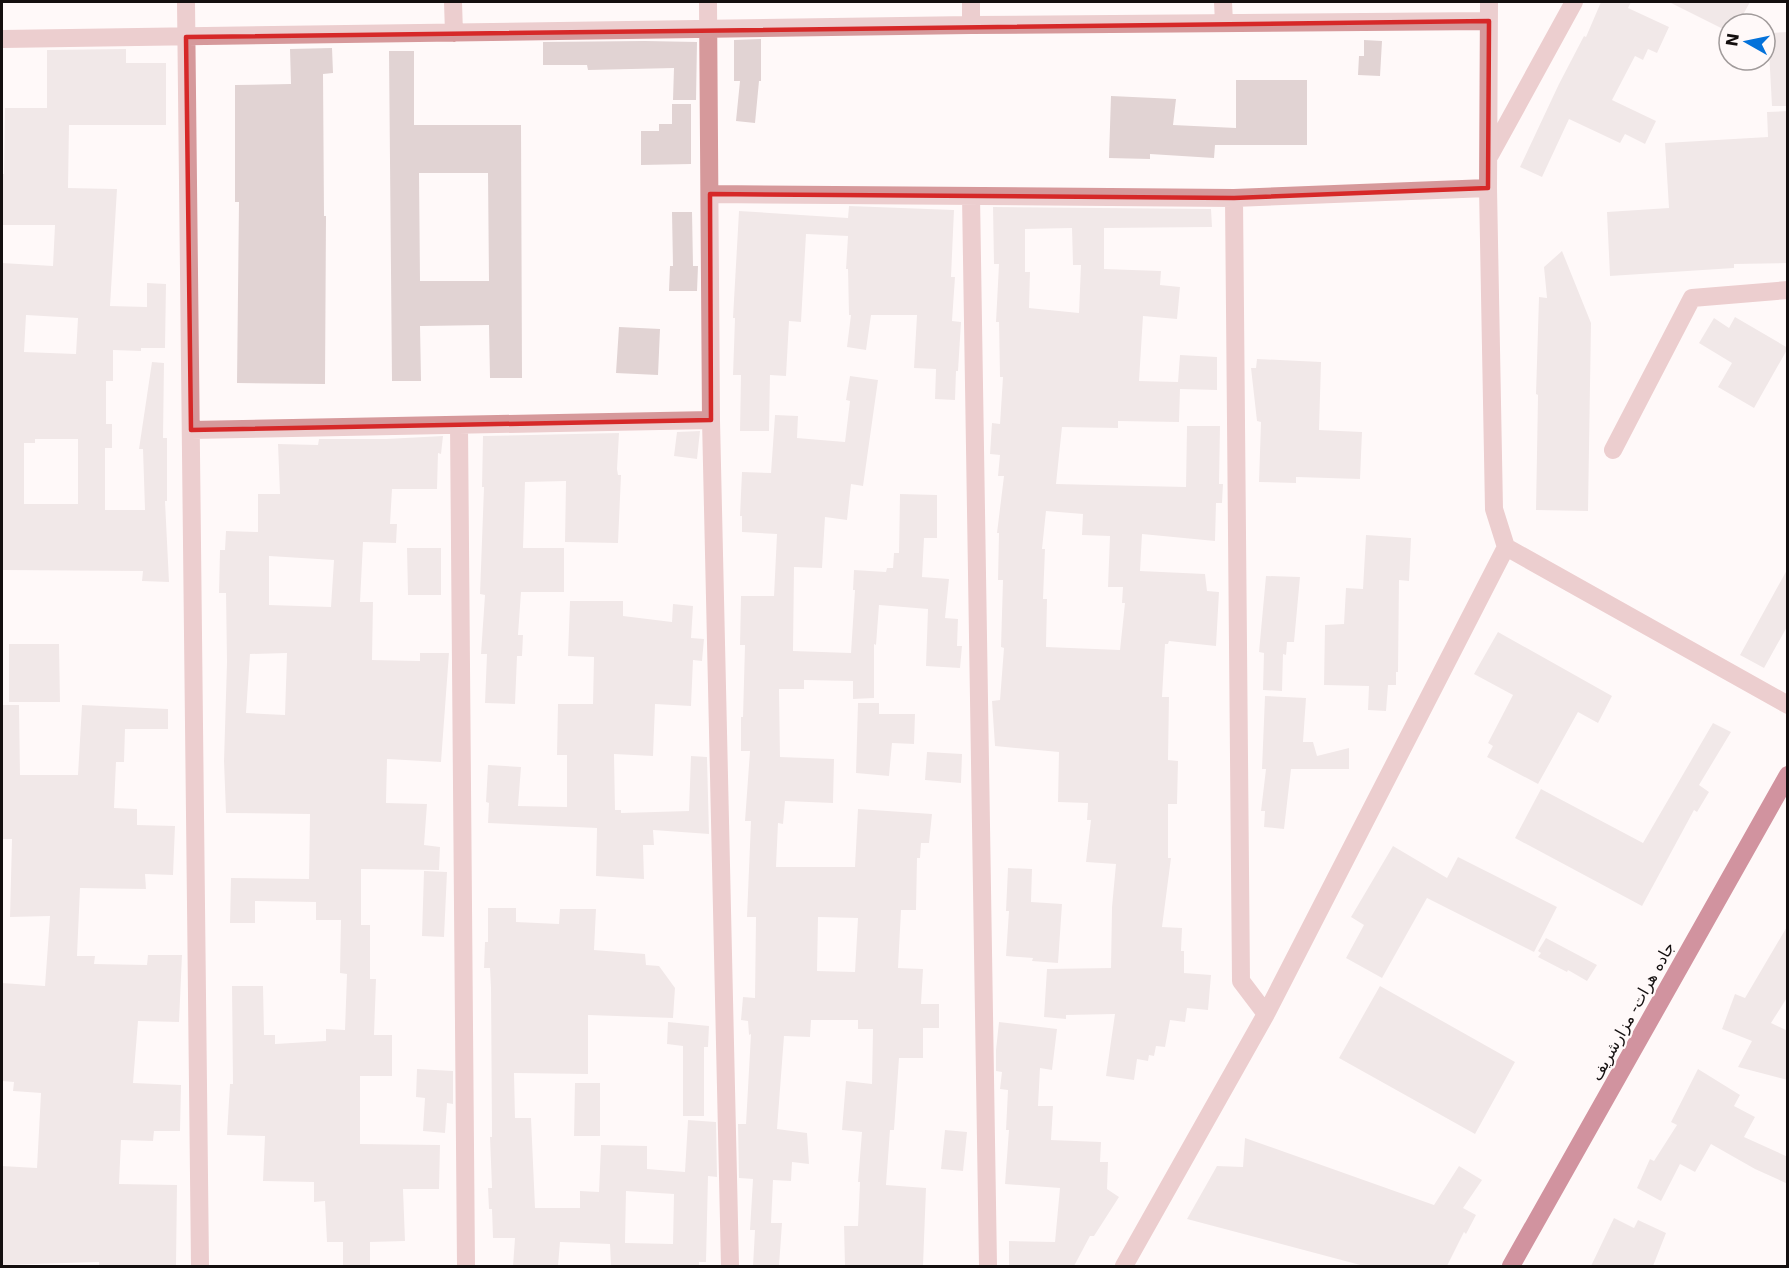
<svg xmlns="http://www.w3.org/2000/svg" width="1789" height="1268" font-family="'DejaVu Sans',Cairo,sans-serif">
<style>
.building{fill:#e1d3d3;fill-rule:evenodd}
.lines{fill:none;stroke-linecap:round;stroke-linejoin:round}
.minor{stroke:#d6999b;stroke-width:18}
.highway{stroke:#991831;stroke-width:18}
.marked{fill:none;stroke:#d62828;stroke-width:4.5;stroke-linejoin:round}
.labels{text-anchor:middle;stroke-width:4.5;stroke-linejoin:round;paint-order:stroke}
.street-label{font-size:16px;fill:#140f0f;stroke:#fff9f9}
</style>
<rect width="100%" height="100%" fill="#fff9f9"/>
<path class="building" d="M 1601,2 L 1631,2 L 1628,8 L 1669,27 L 1657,53 L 1648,49 L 1643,60 L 1635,56 L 1612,100 L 1656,121 L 1645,144 L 1625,134 L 1620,143 L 1569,119 L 1542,177 L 1520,167 L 1559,84 L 1584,36 L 1586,37 Z
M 1669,2 L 1750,2 L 1738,24 L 1729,24 L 1729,32 Z
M 1788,32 L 1788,106 L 1772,106 L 1768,33 Z
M 761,39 L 761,81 L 759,81 L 755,123 L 736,121 L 740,81 L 734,81 L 734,40 Z
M 1364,40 L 1382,41 L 1380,76 L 1358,75 L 1359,56 L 1364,56 Z
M 645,41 L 697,42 L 696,100 L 673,100 L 674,68 L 588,70 L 587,65 L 543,65 L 543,42 Z
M 332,48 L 333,73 L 323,74 L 324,216 L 326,216 L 325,384 L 237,383 L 239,202 L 235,202 L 235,85 L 291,84 L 290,49 Z
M 126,49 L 126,63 L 166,63 L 166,125 L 69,125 L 68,188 L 117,189 L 110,306 L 147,307 L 147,283 L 166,284 L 165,348 L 141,348 L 141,351 L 113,350 L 113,381 L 106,381 L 106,424 L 112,424 L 112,448 L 105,448 L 105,510 L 145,510 L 143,449 L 139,449 L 152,362 L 164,363 L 163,438 L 167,438 L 167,501 L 165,501 L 169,582 L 142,581 L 143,571 L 2,570 L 2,263 L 53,266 L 55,225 L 2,225 L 2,174 L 4,174 L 5,108 L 47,108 L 47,50 ZM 26,315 L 78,318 L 76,354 L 24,352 ZM 35,439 L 78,439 L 78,504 L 24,504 L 24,443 L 35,443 Z
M 389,51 L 414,51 L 414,125 L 521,125 L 522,378 L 490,378 L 489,325 L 420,326 L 421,381 L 392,381 ZM 419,173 L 488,173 L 489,281 L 420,281 Z
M 1236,80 L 1307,80 L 1307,145 L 1215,145 L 1214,158 L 1150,154 L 1150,159 L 1109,158 L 1111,96 L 1176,99 L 1173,125 L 1236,128 Z
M 672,104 L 691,104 L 691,164 L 641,165 L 641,131 L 659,131 L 659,124 L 672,124 Z
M 1788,111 L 1788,263 L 1734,264 L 1734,268 L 1610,276 L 1607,212 L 1669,208 L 1665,143 L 1768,137 L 1767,112 Z
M 849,206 L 954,210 L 951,277 L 955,277 L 952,321 L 961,322 L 958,371 L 956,371 L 955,400 L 935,399 L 936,369 L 914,368 L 917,315 L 871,315 L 866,350 L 847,347 L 851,315 L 849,315 L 848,269 L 846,269 L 848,236 L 806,234 L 801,322 L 789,321 L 786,376 L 770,375 L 769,431 L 740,431 L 741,375 L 733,375 L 735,318 L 733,318 L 739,211 L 848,218 Z
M 993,207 L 1211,209 L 1212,227 L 1104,228 L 1104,269 L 1161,271 L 1160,285 L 1180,287 L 1177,319 L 1143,316 L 1139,381 L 1178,382 L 1180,355 L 1217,357 L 1217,390 L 1180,389 L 1179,422 L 1118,421 L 1118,428 L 1062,427 L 1056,484 L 1186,487 L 1187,426 L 1220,426 L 1219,484 L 1223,484 L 1222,503 L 1216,503 L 1215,541 L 1142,534 L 1140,571 L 1205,574 L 1207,591 L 1219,592 L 1216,646 L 1169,641 L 1168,644 L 1165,644 L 1162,697 L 1169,697 L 1168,760 L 1178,761 L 1177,804 L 1168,804 L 1168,858 L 1171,858 L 1162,927 L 1182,928 L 1181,951 L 1184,951 L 1184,973 L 1211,975 L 1208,1010 L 1187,1008 L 1185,1022 L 1170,1020 L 1165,1047 L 1156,1046 L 1154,1056 L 1149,1055 L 1148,1061 L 1137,1059 L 1134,1080 L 1106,1076 L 1115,1014 L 1066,1015 L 1066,1019 L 1044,1017 L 1047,969 L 1111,968 L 1112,907 L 1116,864 L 1086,862 L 1091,820 L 1087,820 L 1088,803 L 1058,802 L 1059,752 L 995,746 L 992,701 L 1000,700 L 1004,648 L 1001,647 L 1003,580 L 998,580 L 999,533 L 997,533 L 1004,476 L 998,476 L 1000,455 L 990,454 L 992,423 L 1000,424 L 1003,377 L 1000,377 L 999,322 L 996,322 L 999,264 L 994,264 ZM 1072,228 L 1073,265 L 1081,265 L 1079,313 L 1029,308 L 1030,272 L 1025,272 L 1025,229 ZM 1046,511 L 1083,514 L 1082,535 L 1110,536 L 1108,587 L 1123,587 L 1122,603 L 1125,603 L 1120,650 L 1046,647 L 1047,599 L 1043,599 L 1045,549 L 1042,549 Z
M 672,212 L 692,212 L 693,266 L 698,266 L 697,291 L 669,291 L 670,266 L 673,266 Z
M 1562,251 L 1591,323 L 1588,511 L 1536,510 L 1538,395 L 1536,394 L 1539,297 L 1547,298 L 1544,267 Z
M 1735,317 L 1788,348 L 1754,408 L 1718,387 L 1732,363 L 1699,343 L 1714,318 L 1729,328 Z
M 619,327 L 660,329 L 658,375 L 616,373 Z
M 1257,359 L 1321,362 L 1319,430 L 1362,432 L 1360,479 L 1296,477 L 1296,483 L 1259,482 L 1261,422 L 1257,421 L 1251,368 L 1256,368 Z
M 850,376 L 878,380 L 863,486 L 851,484 L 847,520 L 825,517 L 822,568 L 794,567 L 793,651 L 851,653 L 855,590 L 853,590 L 854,570 L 886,572 L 887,568 L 893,568 L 894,553 L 899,553 L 900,494 L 937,495 L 937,538 L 924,538 L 922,577 L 949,579 L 945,618 L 958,619 L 957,646 L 962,646 L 960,668 L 926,666 L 928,609 L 879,605 L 876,645 L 874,644 L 874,698 L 853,699 L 853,681 L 804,680 L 804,689 L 779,689 L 780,757 L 834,759 L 833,803 L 785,801 L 783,824 L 778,823 L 776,867 L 855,867 L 858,809 L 932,814 L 929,843 L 921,843 L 920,858 L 917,858 L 916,910 L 901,910 L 898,968 L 923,969 L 921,1004 L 939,1004 L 939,1028 L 923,1028 L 923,1058 L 899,1058 L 894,1130 L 890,1130 L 886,1185 L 926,1188 L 923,1266 L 845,1266 L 844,1226 L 858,1226 L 860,1182 L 858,1182 L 862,1132 L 842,1130 L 846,1081 L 872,1084 L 873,1029 L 858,1029 L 858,1020 L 811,1020 L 810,1037 L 784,1036 L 777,1129 L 807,1133 L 809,1164 L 792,1162 L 791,1181 L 773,1180 L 771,1223 L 782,1223 L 779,1266 L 753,1266 L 755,1230 L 750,1230 L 753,1179 L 739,1178 L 738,1124 L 746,1124 L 751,1034 L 749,1035 L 748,1021 L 741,1020 L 743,997 L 755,998 L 756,917 L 747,917 L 751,821 L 745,821 L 750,751 L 741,751 L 741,717 L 743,717 L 745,645 L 740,645 L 741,596 L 774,596 L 777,534 L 742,532 L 742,516 L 740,516 L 742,472 L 771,473 L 775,415 L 798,416 L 797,438 L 845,442 L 850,401 L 846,400 ZM 818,917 L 858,918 L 855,972 L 817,971 Z
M 700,431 L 697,459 L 674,456 L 677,432 Z
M 619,433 L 617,469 L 618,475 L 621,475 L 618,543 L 565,542 L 566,481 L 525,482 L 523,548 L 564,548 L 564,592 L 521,592 L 518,635 L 523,635 L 522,656 L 517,656 L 515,704 L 485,703 L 487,654 L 481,654 L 485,595 L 480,594 L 484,487 L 482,487 L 483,436 Z
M 443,436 L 441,454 L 438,453 L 437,489 L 392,489 L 390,524 L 397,524 L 396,543 L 363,542 L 360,602 L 373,602 L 372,660 L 420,661 L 420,653 L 449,653 L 441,762 L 387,759 L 386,803 L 427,804 L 424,845 L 440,847 L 439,870 L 361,869 L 361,925 L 370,925 L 370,979 L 376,979 L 374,1035 L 392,1035 L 392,1076 L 360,1076 L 360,1144 L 440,1145 L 439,1189 L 403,1189 L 405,1241 L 370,1242 L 370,1266 L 343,1266 L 343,1242 L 327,1242 L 325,1201 L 314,1202 L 314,1182 L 263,1181 L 265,1136 L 227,1135 L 230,1084 L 233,1084 L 232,986 L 263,986 L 264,1035 L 275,1035 L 275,1044 L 326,1041 L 326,1029 L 345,1030 L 347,974 L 340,973 L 341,920 L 316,920 L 316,902 L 255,901 L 255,923 L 230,923 L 231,878 L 309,879 L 310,814 L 226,813 L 224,761 L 227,662 L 226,593 L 219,593 L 220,550 L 225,550 L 226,531 L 258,532 L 258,494 L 280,494 L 278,444 L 318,445 L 319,439 L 386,439 ZM 269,556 L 334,560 L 331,607 L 269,605 ZM 287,653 L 285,715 L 246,713 L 250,654 Z
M 1366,535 L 1411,538 L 1409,581 L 1399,580 L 1398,672 L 1396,672 L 1396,685 L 1388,685 L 1386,711 L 1368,710 L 1369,686 L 1324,685 L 1325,625 L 1344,624 L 1346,588 L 1363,589 Z
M 407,548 L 441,548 L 441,595 L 408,595 Z
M 1788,568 L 1788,625 L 1764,668 L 1740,655 Z
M 1266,576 L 1300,577 L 1294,642 L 1287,642 L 1286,655 L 1283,654 L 1282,691 L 1263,690 L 1264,653 L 1259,652 Z
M 570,601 L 623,601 L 623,616 L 672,622 L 673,604 L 693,606 L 691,638 L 704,639 L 702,661 L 693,660 L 691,706 L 655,704 L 653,756 L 614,754 L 615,810 L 621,810 L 621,813 L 689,811 L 691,756 L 707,757 L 709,834 L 653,830 L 654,845 L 643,845 L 644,879 L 596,876 L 597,828 L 488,823 L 489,803 L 486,802 L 488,765 L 521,767 L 518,806 L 567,807 L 567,755 L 557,755 L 558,704 L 593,704 L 594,657 L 568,656 Z
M 1498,632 L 1612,696 L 1598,723 L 1578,712 L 1538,784 L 1487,757 L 1493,746 L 1488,743 L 1513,695 L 1474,674 Z
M 9,644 L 59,644 L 60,702 L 9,702 Z
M 1265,696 L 1306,698 L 1303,742 L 1313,742 L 1317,756 L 1349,748 L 1349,769 L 1291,769 L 1284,829 L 1264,827 L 1265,811 L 1261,811 L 1266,769 L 1262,769 Z
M 858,703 L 879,703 L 879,714 L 915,714 L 914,744 L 892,743 L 889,776 L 856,773 Z
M 2,705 L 19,705 L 20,775 L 78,775 L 82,705 L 168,709 L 168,729 L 125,729 L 124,762 L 116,762 L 114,808 L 137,809 L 137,825 L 175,826 L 173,875 L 145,874 L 146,889 L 80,888 L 77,956 L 95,956 L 94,964 L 147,965 L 148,955 L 182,955 L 179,1022 L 138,1021 L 133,1083 L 181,1085 L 180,1131 L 154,1131 L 153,1141 L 121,1140 L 119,1184 L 177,1185 L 176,1266 L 99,1266 L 99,1262 L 2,1265 L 2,1166 L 37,1168 L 41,1093 L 13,1091 L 14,1082 L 2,1081 L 2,983 L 45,986 L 50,916 L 10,917 L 12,839 L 2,839 Z
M 1713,723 L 1731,732 L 1699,785 L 1709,792 L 1697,812 L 1694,810 L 1642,906 L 1515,838 L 1541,789 L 1643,843 Z
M 927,752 L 962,754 L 961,783 L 925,780 Z
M 1393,846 L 1447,878 L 1458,857 L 1557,907 L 1534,952 L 1427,898 L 1382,978 L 1346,958 L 1364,925 L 1351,917 Z
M 1008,868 L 1032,869 L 1031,902 L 1062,904 L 1058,963 L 1032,961 L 1033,958 L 1006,956 L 1009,911 L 1006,911 Z
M 424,871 L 447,872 L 444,937 L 422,936 Z
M 488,908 L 516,908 L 516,922 L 559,924 L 560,909 L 596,909 L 594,950 L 645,954 L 646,965 L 659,966 L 675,988 L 673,1018 L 588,1015 L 588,1074 L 514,1073 L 515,1118 L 531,1118 L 535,1208 L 580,1208 L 580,1191 L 599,1192 L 601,1145 L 647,1146 L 647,1169 L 685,1172 L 688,1120 L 716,1122 L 717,1177 L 708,1176 L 706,1262 L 699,1262 L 699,1266 L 611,1266 L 610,1244 L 560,1242 L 558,1266 L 513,1266 L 515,1238 L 493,1238 L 492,1209 L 489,1209 L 488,1188 L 492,1188 L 490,1137 L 492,1137 L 491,988 L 490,968 L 484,968 L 485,942 L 488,942 ZM 626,1191 L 674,1194 L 673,1244 L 625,1243 Z
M 1788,925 L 1788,996 L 1771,1023 L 1788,1031 L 1788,1080 L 1738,1067 L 1752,1041 L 1722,1029 L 1735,994 L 1745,998 Z
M 1546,938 L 1597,965 L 1587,981 L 1568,970 L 1567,972 L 1538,957 L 1541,953 L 1538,951 Z
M 1380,986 L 1515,1062 L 1475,1134 L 1339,1058 Z
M 668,1022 L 709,1026 L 708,1047 L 704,1047 L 704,1116 L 683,1116 L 683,1046 L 667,1044 Z
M 999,1022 L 1057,1029 L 1052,1070 L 1040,1068 L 1038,1106 L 1053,1106 L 1051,1140 L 1101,1142 L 1100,1162 L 1108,1162 L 1107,1189 L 1119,1197 L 1094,1236 L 1090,1236 L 1074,1266 L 1009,1266 L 1009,1241 L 1055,1242 L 1060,1188 L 1005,1184 L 1009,1130 L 1006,1130 L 1008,1090 L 1000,1089 L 1002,1072 L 996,1071 L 996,1050 Z
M 417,1069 L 453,1071 L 453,1104 L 447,1103 L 445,1133 L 423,1131 L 425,1098 L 416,1097 Z
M 1698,1069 L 1740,1095 L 1734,1106 L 1755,1117 L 1744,1137 L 1788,1157 L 1788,1184 L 1755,1169 L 1711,1144 L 1695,1172 L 1680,1164 L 1661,1201 L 1637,1188 L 1650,1159 L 1654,1161 L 1677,1125 L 1671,1122 Z
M 575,1083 L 600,1083 L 600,1136 L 574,1136 Z
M 945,1130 L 967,1132 L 963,1171 L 941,1169 Z
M 1245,1138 L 1434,1205 L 1459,1166 L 1482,1180 L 1463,1208 L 1476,1215 L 1466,1234 L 1464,1232 L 1447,1266 L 1364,1266 L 1187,1219 L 1217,1166 L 1243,1167 Z
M 1614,1218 L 1634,1228 L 1638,1220 L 1666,1233 L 1653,1266 L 1591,1266 Z"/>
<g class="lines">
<path class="minor" d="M 186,2 L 200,1266
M 453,2 L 454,33
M 708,2 L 711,420 L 730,1266
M 971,2 L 971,25
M 1223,2 L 1224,23
M 1489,2 L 1488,188 L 1494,509 L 1506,547 L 1788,705
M 2,39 L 971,25 L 1489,21
M 1490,155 L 1574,2
M 710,194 L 1234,198 L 1488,188
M 971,196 L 988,1266
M 1234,198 L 1241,981 L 1266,1014
M 459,425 L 466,1266
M 191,430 L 711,420
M 1613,450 L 1692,298 L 1788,290
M 1124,1266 L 1266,1014 L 1506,547"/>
<path class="highway" d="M 1511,1266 L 1788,775"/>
</g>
<path d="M0 0H1789V1268H0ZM 1489,21 L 1488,188 L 1234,198 L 710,194 L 711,420 L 191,430 L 186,37 Z" fill="#fff9f9" fill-opacity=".55" fill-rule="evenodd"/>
<path class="marked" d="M 1489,21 L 1488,188 L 1234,198 L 710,194 L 711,420 L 191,430 L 186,37 Z"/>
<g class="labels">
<g class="street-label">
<text transform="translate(1632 1011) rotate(-61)" y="6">جاده هرات- مزارشریف</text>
</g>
</g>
<rect width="1789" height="1268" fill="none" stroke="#140f0f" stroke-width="6"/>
<g transform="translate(1747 42) rotate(279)"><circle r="28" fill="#fff9f9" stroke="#a19b9b" stroke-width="1.5"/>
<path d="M0-4.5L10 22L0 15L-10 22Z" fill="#0472da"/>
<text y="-9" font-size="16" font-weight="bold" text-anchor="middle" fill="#140f0f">N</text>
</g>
</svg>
